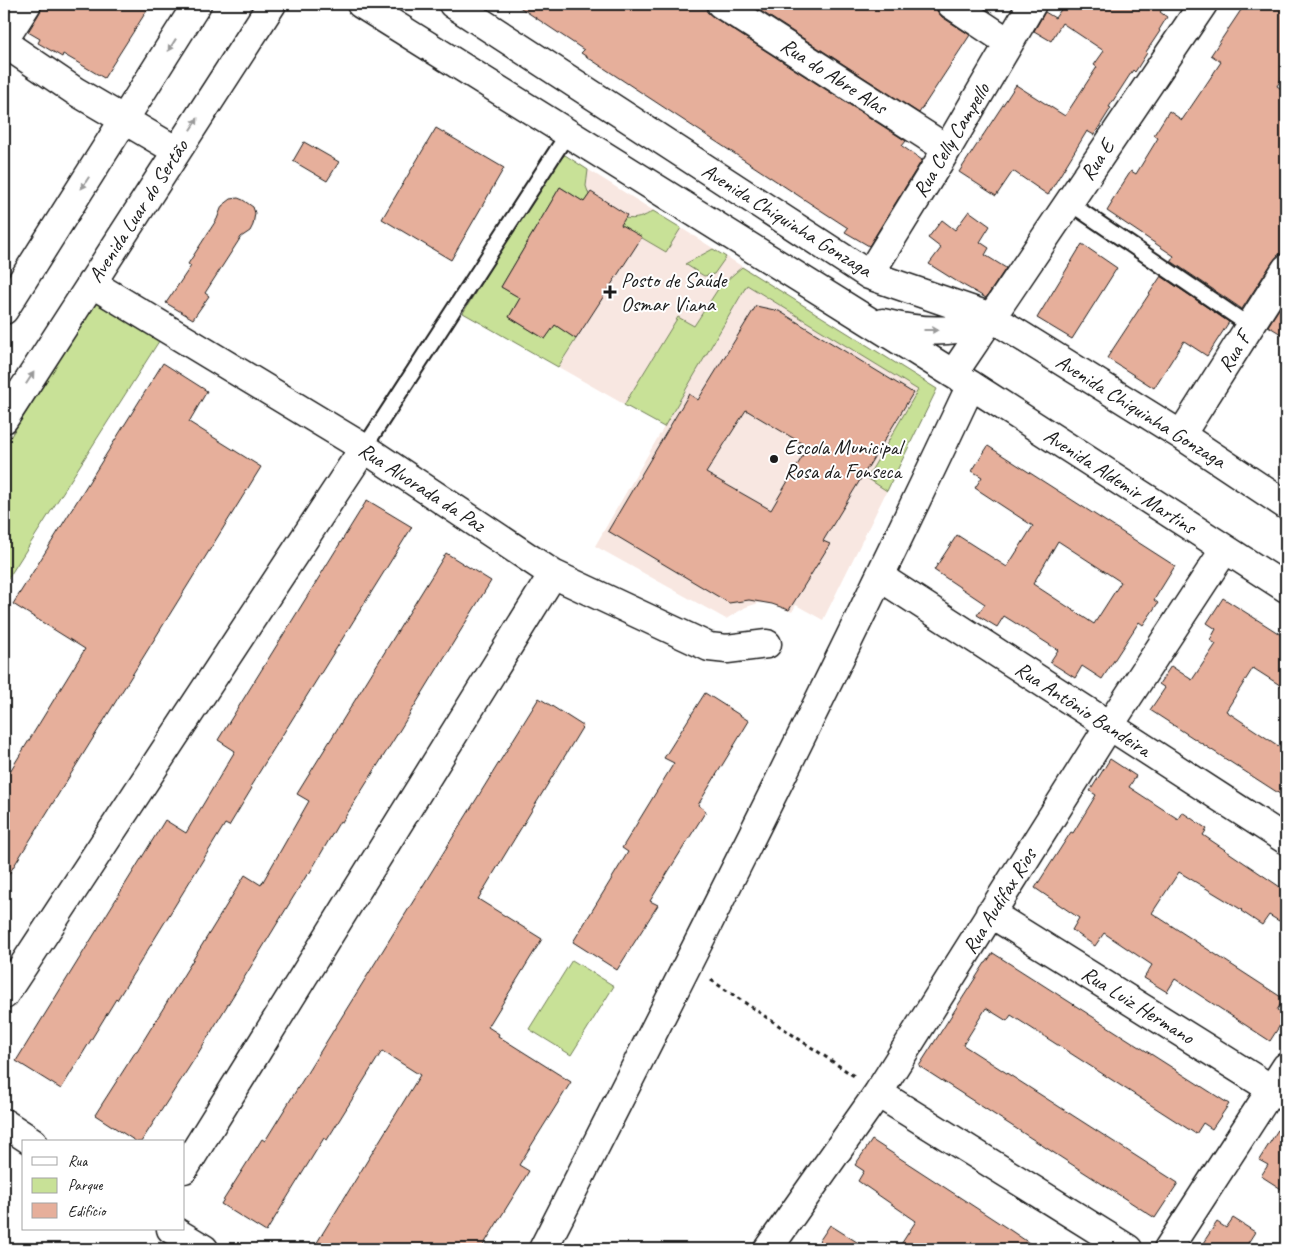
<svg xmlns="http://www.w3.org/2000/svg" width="1290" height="1253" font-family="Caveat,sans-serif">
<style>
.built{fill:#f8e7e1}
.green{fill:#c8e197;stroke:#727e5a}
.building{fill:#e6af9b;stroke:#1c1c1c;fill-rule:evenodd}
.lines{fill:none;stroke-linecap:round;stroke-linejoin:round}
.lane-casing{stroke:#1c1c1c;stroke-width:18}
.street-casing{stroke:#1c1c1c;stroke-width:31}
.path{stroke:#1c1c1c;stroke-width:3;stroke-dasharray:4 4;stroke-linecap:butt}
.lane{stroke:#fff;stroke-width:14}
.street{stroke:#fff;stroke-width:28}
.oneway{fill:#999}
.poi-dot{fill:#1c1c1c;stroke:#fff;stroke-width:2}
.labels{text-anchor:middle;stroke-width:4;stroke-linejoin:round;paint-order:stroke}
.street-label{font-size:21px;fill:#1c1c1c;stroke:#fff}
.poi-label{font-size:21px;fill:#1c1c1c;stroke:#fff;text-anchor:start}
</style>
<rect width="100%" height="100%" fill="#fff"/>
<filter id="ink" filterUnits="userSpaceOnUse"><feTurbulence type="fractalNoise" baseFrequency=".02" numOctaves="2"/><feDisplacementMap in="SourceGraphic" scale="10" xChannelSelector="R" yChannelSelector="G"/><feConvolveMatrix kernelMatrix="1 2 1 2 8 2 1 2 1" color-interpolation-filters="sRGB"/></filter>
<g filter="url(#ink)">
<path class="built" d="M 565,155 L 937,389 L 823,620 L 796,605 L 792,612 L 772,604 L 762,602 L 746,607 L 726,619 L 595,546 L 664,427 L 463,313 Z"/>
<path class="green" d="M 565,155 L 588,170 L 586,186 L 589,195 L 584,202 L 560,187 L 501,287 L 520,298 L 509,317 L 545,339 L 555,325 L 576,339 L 558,367 L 463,313 L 551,167 Z
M 653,211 L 681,228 L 666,252 L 620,225 L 625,218 C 636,220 644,217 653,211 Z
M 713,249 L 726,257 L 714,274 L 704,276 L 685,264 Z
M 742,267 L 937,389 L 887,491 L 867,478 L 918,390 L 747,285 L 664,427 L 624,405 L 678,317 L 694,326 L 720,286 Z
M 98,299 L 161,338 L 4,585 L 4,447 Z
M 572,960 L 614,986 L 571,1055 L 529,1029 Z"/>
<path class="building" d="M 42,4 L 151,4 L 104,78 L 63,54 L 62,57 L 38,43 L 40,39 L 28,32 L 40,12 Z
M 515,4 L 705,4 L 707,12 L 713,17 L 906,141 L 902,146 L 922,160 L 869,246 L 845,232 L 848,228 L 802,198 L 581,53 L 584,50 Z
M 750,4 L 935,4 L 937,11 L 942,17 L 970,35 L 919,113 Z
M 1065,4 L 1166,4 L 1160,12 L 1167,17 L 1159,30 L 1160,31 L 1146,52 L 1147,53 L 1135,72 L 1133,70 L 1109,107 L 1111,108 L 1094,135 L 1087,131 L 1048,195 L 1013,171 L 996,196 L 959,172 L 1016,85 L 1065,116 L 1097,67 L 1094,65 L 1104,51 L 1062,23 L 1051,41 L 1034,31 L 1045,12 L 1055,18 Z
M 1245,4 L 1286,4 L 1286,71 L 1277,86 L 1286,92 L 1286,253 L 1278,255 L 1273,261 L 1242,309 L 1171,261 L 1174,256 L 1107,211 L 1112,203 L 1111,202 L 1131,171 L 1136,174 L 1158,138 L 1154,135 L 1169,111 L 1182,120 L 1203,89 L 1221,62 L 1211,55 Z
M 436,128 L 504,168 L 451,260 L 382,219 Z
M 304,142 L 339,162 L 327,181 L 293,161 Z
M 560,187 L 584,202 L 591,192 L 627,215 L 621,225 L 642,237 L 576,339 L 555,325 L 545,339 L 509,317 L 520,298 L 501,287 Z
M 238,198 L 243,200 L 253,207 L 255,213 L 253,225 L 250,231 L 241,237 L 205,293 L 209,296 L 193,319 L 166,303 L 191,266 L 188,264 L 217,219 L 222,206 L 231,199 Z
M 969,211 L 990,226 L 980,242 L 989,248 L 985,255 L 1006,268 L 986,298 L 956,281 L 929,264 L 941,248 L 928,238 L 942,220 L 955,230 Z
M 1082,244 L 1117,268 L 1072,339 L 1037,318 Z
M 1161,276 L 1229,322 L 1207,356 L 1184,341 L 1154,388 L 1107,358 Z
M 1286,298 L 1286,337 L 1268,326 Z
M 756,306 L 779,311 L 913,393 L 823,541 L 830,544 L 789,610 L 772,604 L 749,600 L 729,603 L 608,531 L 689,394 L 698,400 ZM 746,410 L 808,447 L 771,510 L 706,473 Z
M 163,363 L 207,391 L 189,422 L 261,467 L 4,882 L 4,781 L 85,649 L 13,604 Z
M 988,446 L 1175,566 L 1154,600 L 1158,603 L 1143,625 L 1139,622 L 1102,679 L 1082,666 L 1075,678 L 1050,662 L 1058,650 L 1004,616 L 997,627 L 977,615 L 985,604 L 934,570 L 957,535 L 1007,567 L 1033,526 L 975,488 L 982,477 L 972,471 ZM 1058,541 L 1121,582 L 1094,624 L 1033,584 Z
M 367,500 L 412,527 L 250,787 L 252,788 L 229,826 L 225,824 L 117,1000 L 116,999 L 61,1089 L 16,1061 L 165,820 L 186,833 L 235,751 L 218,740 Z
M 446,553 L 491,581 L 398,733 L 342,822 L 340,821 L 309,874 L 308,873 L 197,1055 L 141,1142 L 137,1142 L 95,1115 L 136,1051 L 137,1051 L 245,875 L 261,885 L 309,801 L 297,794 Z
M 1223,598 L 1286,638 L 1286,689 L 1253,668 L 1226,711 L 1286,751 L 1286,798 L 1150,710 L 1165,688 L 1159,684 L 1171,666 L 1192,680 L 1216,644 L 1210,640 L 1216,629 L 1207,623 Z
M 705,693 L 749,721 L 698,805 L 706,811 L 650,901 L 658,905 L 617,970 L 573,942 L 628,852 L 622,848 L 674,763 L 664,758 Z
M 539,698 L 583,726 L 478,899 L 542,939 L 488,1027 L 499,1034 L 498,1036 L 571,1082 L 519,1165 L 529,1171 L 481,1249 L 313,1249 L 420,1075 L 382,1051 L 327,1140 L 324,1138 L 266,1232 L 221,1204 L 262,1139 L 265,1141 Z
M 1110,759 L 1136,776 L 1129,787 L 1178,819 L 1182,812 L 1207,829 L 1203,835 L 1286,891 L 1286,910 L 1279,921 L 1269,915 L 1262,925 L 1241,911 L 1242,910 L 1179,872 L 1152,913 L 1284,999 L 1277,1010 L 1286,1016 L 1270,1041 L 1175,979 L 1167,992 L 1144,978 L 1152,965 L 1104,933 L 1095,946 L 1072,930 L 1079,918 L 1035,888 L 1071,832 L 1073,833 L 1096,795 L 1090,791 Z
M 993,953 L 1229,1104 L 1212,1129 L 1203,1123 L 1196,1134 L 1011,1015 L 1007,1021 L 986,1008 L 963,1045 L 1178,1183 L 1155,1218 L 919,1066 L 985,963 L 986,963 Z
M 1286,1117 L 1286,1192 L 1261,1176 L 1268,1165 L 1259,1160 Z
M 872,1140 L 1010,1230 L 1038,1249 L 898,1249 L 916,1221 L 858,1181 L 864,1171 L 855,1165 Z
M 1233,1218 L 1255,1232 L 1248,1243 L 1257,1249 L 1199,1249 L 1217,1222 L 1226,1228 Z
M 830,1225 L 868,1249 L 814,1249 Z"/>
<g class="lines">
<g class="lane-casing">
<path id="lane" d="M 1068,202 L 1250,326
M 364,448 L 568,133"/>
</g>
<g class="street-casing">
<path id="street" d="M 361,4 L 971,385 L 1286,588
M 453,4 L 869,275 L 991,317 L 1181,435 L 1286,505
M 721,4 L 947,149
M 951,4 L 1008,42
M 4,40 L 27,4
M 4,43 L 75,91 L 177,151
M 869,275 L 947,149 L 1032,4
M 91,283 L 364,448 L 553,574 L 709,647 L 727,649 L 767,644
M 4,310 L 197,4
M 883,323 C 907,329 932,333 957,329 C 969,326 980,321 991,317
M 953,374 L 1203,4
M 4,419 L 272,4
M 1181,435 L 1286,269
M 880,577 L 1286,840
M 990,913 L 1286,1098
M 4,995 L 364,448
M 878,1093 L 1128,1249
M 4,1123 L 33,1142
M 184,1169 L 553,574
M 171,1229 L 204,1249
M 543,1249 C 689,963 834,676 971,385
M 768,1249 L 878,1093 L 1109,726 L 1225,549
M 1168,1249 L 1286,1067"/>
</g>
<path class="path" d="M 711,980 L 857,1078"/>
<use href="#lane" class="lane"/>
<use href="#street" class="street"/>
</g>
<defs><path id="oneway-solid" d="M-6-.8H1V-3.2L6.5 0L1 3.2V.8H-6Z" transform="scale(1.25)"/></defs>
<g class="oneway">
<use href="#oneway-solid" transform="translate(172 45) rotate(122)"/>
<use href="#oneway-solid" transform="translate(194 124) rotate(-57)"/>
<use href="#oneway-solid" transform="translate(85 183) rotate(123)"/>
<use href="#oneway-solid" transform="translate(931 330)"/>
<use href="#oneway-solid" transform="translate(30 378) rotate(-57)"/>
</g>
</g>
<g class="poi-dot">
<path d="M607.5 284.5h5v5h5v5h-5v5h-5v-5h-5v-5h5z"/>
<circle cx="774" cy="459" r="5"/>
</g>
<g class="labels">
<g class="street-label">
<text transform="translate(834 76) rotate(33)" y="7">Rua do Abre Alas</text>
<text transform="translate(951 140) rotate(-59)" y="7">Rua Celly Campello</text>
<text transform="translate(1097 160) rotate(-56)" y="7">Rua E</text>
<text transform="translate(138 211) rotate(-57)" y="7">Avenida Luar do Sertão</text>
<text transform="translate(787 220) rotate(32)" y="7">Avenida Chiquinha Gonzaga</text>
<text transform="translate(1234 352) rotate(-58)" y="7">Rua F</text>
<text transform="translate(1141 411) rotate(32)" y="7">Avenida Chiquinha Gonzaga</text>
<text transform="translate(1120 481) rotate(33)" y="7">Avenida Aldemir Martins</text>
<text transform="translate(422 487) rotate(33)" y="7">Rua Alvorada da Paz</text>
<text transform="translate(1083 709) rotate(33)" y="7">Rua Antônio Bandeira</text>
<text transform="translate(999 901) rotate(-58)" y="7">Rua Audifax Rios</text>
<text transform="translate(1138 1005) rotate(32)" y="7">Rua Luiz Hermano</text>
</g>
<g class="poi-label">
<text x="621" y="287">Posto de Saúde<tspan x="621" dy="24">Osmar Viana</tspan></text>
<text x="784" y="454">Escola Municipal<tspan x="784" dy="24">Rosa da Fonseca</tspan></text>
</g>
</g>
<rect width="1290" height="1253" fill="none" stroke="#fff" stroke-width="20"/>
<rect x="10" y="10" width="1270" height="1233" fill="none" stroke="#1c1c1c" stroke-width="2" filter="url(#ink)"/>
<rect x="22" y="1140" width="162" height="90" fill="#ffffff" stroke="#a4a4a4"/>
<rect x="32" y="1157" width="25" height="8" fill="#ffffff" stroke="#a4a4a4"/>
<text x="68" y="1166" font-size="15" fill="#1c1c1c">Rua</text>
<rect x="32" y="1178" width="25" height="15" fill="#c8e197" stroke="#a4a4a4"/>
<text x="68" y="1190" font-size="15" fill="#1c1c1c">Parque</text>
<rect x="32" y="1203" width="25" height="15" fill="#e6af9b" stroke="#a4a4a4"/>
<text x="68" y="1216" font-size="15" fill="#1c1c1c">Edifício</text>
</svg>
